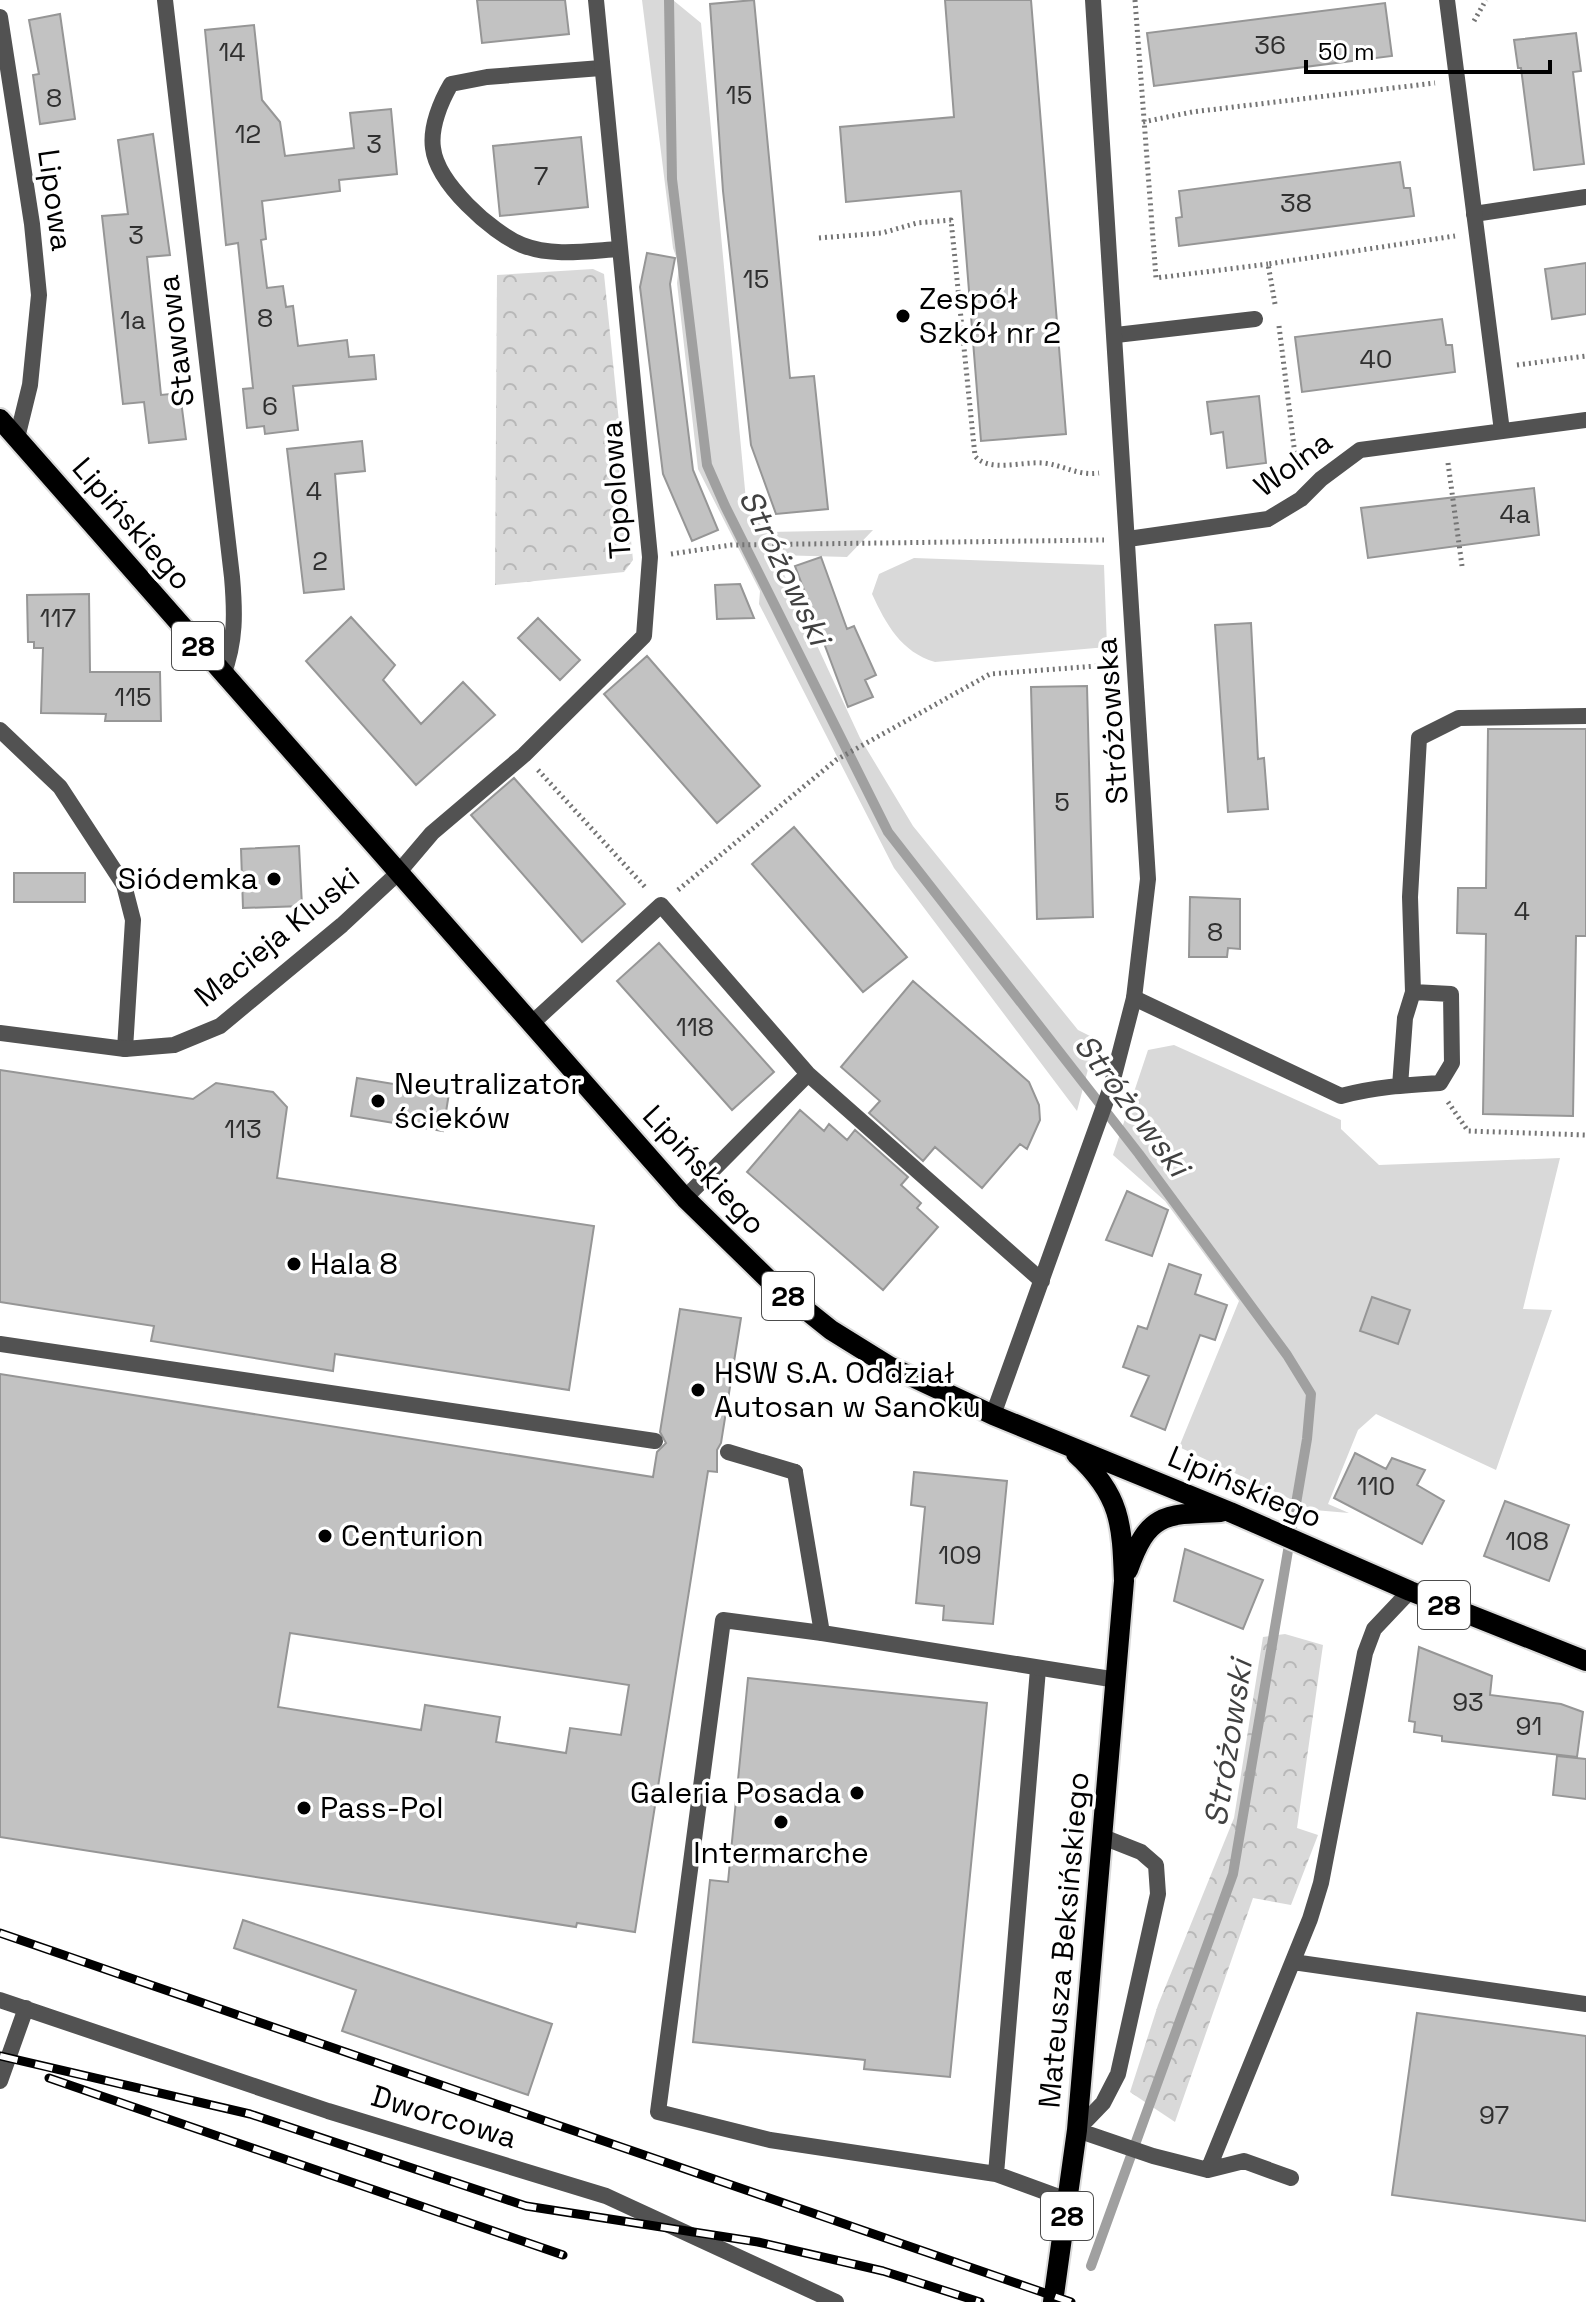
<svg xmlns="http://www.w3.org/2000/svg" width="1586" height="2302" font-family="'Space Grotesk',sans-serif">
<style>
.grass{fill:#d9d9d9}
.forest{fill:url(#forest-crowns)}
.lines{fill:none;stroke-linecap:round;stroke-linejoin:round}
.stream{stroke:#a0a0a0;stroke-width:10}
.building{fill:#c2c2c2;stroke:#969696;stroke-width:2;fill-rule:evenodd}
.primary-casing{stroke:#dbdbdb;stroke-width:24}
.path{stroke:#747474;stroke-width:5;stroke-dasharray:2 4;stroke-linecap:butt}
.service{stroke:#525252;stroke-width:16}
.minor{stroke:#525252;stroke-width:16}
.primary{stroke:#000;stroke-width:20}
.rail-casing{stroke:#000;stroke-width:9}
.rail{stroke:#fff;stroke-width:6;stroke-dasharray:18;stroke-linecap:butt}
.poi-dot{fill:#000;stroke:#fff;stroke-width:3}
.labels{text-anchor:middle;stroke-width:7;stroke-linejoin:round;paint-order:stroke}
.number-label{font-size:26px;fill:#303030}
.shield{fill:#fff;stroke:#4c4c4c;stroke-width:2}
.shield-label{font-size:28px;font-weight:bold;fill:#000}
.street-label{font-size:30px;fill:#000;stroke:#fff}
.poi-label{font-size:30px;fill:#000;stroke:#fff;text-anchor:start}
.water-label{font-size:32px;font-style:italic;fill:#414141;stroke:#fff}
</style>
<defs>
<pattern id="forest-crowns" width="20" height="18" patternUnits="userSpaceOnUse" patternTransform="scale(2)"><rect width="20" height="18" fill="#d9d9d9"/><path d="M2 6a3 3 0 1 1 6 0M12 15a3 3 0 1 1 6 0" fill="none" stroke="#b8b8b8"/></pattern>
</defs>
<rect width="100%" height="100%" fill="#fff"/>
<path class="grass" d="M 642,0 L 673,0 L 701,23 L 747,511 L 768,532 L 873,530 L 847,557 L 775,555 L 860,738 L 913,826 L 1078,1030 L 1096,1039 L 1077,1111 L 894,868 L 759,604 L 760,591 L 698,469 L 677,283 L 679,265 L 673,248 Z
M 914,558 L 1104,565 L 1107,647 L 935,662 C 901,652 886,624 872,594 L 879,574 Z
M 1174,1045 L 1341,1120 L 1341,1129 L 1379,1165 L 1560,1158 L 1523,1309 L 1552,1310 L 1496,1470 L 1376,1414 L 1358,1430 L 1328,1504 L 1349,1513 L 1314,1510 L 1179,1447 L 1239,1301 L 1165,1201 L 1113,1155 L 1148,1050 Z"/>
<path class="forest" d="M 593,269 L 604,274 L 633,560 L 624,572 L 495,585 L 497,275 Z
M 1285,1634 L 1323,1645 L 1297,1828 L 1318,1835 L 1291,1905 L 1253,1898 L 1175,2122 L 1130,2092 L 1158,2005 L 1234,1818 L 1263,1637 Z"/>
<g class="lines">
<path class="stream" d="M 669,0 L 672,179 L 707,465 L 725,506 L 888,832 L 1139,1154 L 1287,1355 L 1311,1394 L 1307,1439 L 1233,1874 L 1091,2266"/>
</g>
<path class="building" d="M 477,0 L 565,0 L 569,34 L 482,43 Z
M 754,0 L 790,378 L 814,376 L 828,509 L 776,514 L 751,445 L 723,191 L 710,4 Z
M 945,0 L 1031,0 L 1066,434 L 981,441 L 961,191 L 846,202 L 840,127 L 954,117 Z
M 1385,3 L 1392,56 L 1154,86 L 1147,33 Z
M 60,14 L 75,119 L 40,124 L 33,75 L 39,74 L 29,20 Z
M 254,25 L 262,100 L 280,122 L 285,156 L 354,148 L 350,113 L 391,109 L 397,174 L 339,180 L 340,191 L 262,201 L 266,239 L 261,240 L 267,288 L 283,286 L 286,307 L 293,306 L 298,346 L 347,340 L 349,357 L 374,355 L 376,379 L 293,386 L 298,430 L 265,434 L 264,426 L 247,428 L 243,389 L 253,388 L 238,243 L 226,245 L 205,30 Z
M 1576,33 L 1581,71 L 1573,72 L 1584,164 L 1534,170 L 1521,68 L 1518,68 L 1514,40 Z
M 153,134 L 170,255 L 147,257 L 161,395 L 180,393 L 186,439 L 149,443 L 144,402 L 123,404 L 102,216 L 128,214 L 118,140 Z
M 581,137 L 588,207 L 500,216 L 493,146 Z
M 1400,162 L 1404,188 L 1410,188 L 1414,216 L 1179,246 L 1176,218 L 1182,217 L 1179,191 Z
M 647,253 L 675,258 L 670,284 L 693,470 L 718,530 L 692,541 L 663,474 L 640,287 Z
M 1586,263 L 1586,314 L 1552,319 L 1545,269 Z
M 1442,319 L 1446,345 L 1452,345 L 1455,372 L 1302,392 L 1295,337 Z
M 1259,396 L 1266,463 L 1227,468 L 1223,432 L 1211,434 L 1207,402 Z
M 362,441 L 365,471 L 335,474 L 344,589 L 304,593 L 287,449 Z
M 1534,488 L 1539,535 L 1368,558 L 1361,508 Z
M 821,557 L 847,629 L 854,626 L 876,675 L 865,680 L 873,697 L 848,707 L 795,566 Z
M 740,584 L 754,618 L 717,619 L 715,585 Z
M 89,594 L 90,672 L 160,672 L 161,721 L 105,721 L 106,714 L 41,713 L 43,648 L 34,648 L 34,642 L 28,642 L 27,595 Z
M 351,617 L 395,665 L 383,680 L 421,724 L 463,682 L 495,715 L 416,785 L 306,661 Z
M 538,618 L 580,660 L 560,680 L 518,638 Z
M 1251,623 L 1258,759 L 1264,758 L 1268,809 L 1228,812 L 1215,625 Z
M 647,656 L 760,786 L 717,823 L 604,694 Z
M 1087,686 L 1093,917 L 1037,919 L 1031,687 Z
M 1488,729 L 1586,729 L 1586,936 L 1576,936 L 1573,1116 L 1483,1114 L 1486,934 L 1457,933 L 1458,888 L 1486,888 Z
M 514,778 L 625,904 L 582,942 L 471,815 Z
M 794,827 L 907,957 L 863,992 L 752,864 Z
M 299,846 L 302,906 L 243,908 L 241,849 Z
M 14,873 L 85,873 L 85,902 L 14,902 Z
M 1190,897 L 1240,899 L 1240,949 L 1228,948 L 1227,957 L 1189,957 Z
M 659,943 L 774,1072 L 732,1110 L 617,981 Z
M 913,981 L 1029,1082 L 1039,1105 L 1040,1120 L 1027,1149 L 1020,1144 L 982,1188 L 935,1147 L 923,1161 L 869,1113 L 880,1101 L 841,1067 Z
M 0,1070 L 193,1099 L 216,1083 L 273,1092 L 287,1107 L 277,1178 L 594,1226 L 569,1390 L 335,1354 L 333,1371 L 151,1341 L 154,1326 L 0,1302 Z
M 357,1078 L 449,1093 L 443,1131 L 351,1116 Z
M 800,1110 L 824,1131 L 829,1124 L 847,1140 L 855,1130 L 908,1177 L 901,1185 L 921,1203 L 917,1208 L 938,1227 L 883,1290 L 747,1172 Z
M 1127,1191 L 1168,1210 L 1152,1256 L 1106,1240 Z
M 1169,1264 L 1201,1275 L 1195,1294 L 1227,1305 L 1215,1340 L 1200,1335 L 1165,1430 L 1131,1416 L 1149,1376 L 1123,1367 L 1138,1326 L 1147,1329 Z
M 1372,1297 L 1410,1310 L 1398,1344 L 1360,1331 Z
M 680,1309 L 741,1318 L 721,1443 L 717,1450 L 717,1472 L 708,1471 L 635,1932 L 577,1923 L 576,1927 L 0,1837 L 0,1374 L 653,1477 L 657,1452 L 666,1443 L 660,1432 ZM 290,1633 L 629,1685 L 621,1735 L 570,1728 L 566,1753 L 496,1742 L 500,1717 L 425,1705 L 421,1730 L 278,1707 Z
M 1355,1453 L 1386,1469 L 1392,1458 L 1425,1470 L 1417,1485 L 1444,1501 L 1422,1544 L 1334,1498 Z
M 914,1472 L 1007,1481 L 993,1624 L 943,1620 L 944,1606 L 916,1603 L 925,1507 L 911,1505 Z
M 1505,1501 L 1569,1525 L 1549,1581 L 1484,1556 Z
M 1185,1549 L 1263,1580 L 1243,1629 L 1174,1601 Z
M 1419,1647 L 1492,1676 L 1490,1695 L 1561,1704 L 1583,1712 L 1577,1757 L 1442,1741 L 1442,1736 L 1414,1732 L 1415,1722 L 1409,1721 Z
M 748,1678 L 987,1703 L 950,2077 L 864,2069 L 865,2060 L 693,2042 L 710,1880 L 728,1882 Z
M 1557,1756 L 1586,1759 L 1586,1799 L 1553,1795 Z
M 243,1920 L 552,2024 L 528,2095 L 342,2031 L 356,1990 L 234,1948 Z
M 1417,2013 L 1586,2036 L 1586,2221 L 1392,2195 Z"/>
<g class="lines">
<g class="primary-casing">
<path id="primary" d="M 0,419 L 685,1198 L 771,1282 L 831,1330 L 889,1366 L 993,1415 L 1230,1512 L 1410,1591 L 1586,1661
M 1128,1570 C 1148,1513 1164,1514 1221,1512
M 1053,2302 L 1077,2130 L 1124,1581 C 1122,1524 1121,1495 1076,1454"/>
</g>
<path class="path" d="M 1135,0 L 1156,278 L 1268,264
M 1474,21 L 1486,0
M 1143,122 L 1192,112 L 1435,83
M 819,238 L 882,233 L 917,223 L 951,220 L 975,456 C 989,473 1023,461 1043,463 C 1064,465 1077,476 1099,473
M 1275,304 L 1268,264 L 1455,236
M 1279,326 L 1297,471
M 1517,365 L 1586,356
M 1448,463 L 1462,566
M 671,554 L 731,545 L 1104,540
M 538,770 L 645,887
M 678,890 L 836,760 L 990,674 L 1110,665
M 1448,1102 L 1468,1131 L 1586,1135"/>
<path class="service" d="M 601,68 L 487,77 L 451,84 C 441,101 430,127 433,148 C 437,183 491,232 522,245 C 552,257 588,251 619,249
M 1474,214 L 1586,197
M 1116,335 L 1255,319
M 0,730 L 60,787 L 124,885 L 133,920 L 125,1049
M 1413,992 L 1410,897 L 1419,738 L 1459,718 L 1586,716
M 1134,998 L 1341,1096 C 1374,1087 1406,1085 1440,1083 L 1452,1063 L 1451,994 L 1413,992 L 1405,1018 L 1400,1086
M 0,1344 L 655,1441
M 728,1452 L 795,1472
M 822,1633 L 723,1620 L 658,2112 L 770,2140 L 996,2174
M 1038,1669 L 996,2174 L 1070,2201
M 1103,1837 L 1141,1852 L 1156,1865 L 1158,1894 L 1118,2074 L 1103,2103 L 1077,2130 L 1153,2156 L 1208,2170 L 1244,2161 L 1291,2178
M 1293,1962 L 1586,2004
M 1208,2170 L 1310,1919 L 1321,1883 L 1365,1653 L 1374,1629 L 1410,1591"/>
<path class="minor" d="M 165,0 L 232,577 C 235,612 236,641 223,675
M 1447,0 L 1502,431
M 0,17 L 32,224 L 39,295 L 30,385 L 17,438
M 1128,539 L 1268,519 L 1301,499 L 1321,479 L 1360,450 L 1586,420
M 531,1024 L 661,905 L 808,1074 L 685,1198
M 0,1033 L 125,1049 L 174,1045 L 220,1026 L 342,925 L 398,873 L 432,833 L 524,755 L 644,636 L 650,557 L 596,0
M 808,1074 L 1042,1281
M 993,1415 L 1111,1087 L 1134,998 L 1148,879 L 1093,0
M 795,1472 L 822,1633 L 1117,1680
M 0,2000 L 328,2111 L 606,2196 L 836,2302
M 0,2081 L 26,2008"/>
<use href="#primary" class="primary"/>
<g class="rail-casing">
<path id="rail" d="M 0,1933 L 1071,2302
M 0,2056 L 250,2114 L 526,2206 L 758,2242 L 883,2271 L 980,2302
M 49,2078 L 563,2255"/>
</g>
<use href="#rail" class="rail"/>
</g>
<g class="poi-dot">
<circle cx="903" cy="316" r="8"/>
<circle cx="274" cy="879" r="8"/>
<circle cx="378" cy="1101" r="8"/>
<circle cx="294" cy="1264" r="8"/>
<circle cx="698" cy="1390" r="8"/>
<circle cx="325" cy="1536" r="8"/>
<circle cx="857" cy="1793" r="8"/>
<circle cx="304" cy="1808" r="8"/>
<circle cx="781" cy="1822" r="8"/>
</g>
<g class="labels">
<g class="number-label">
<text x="1270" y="54">36</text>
<text x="232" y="61">14</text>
<text x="739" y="104">15</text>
<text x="54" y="107">8</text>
<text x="248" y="143">12</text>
<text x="374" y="153">3</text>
<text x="541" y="185">7</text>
<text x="1296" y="212">38</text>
<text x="136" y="244">3</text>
<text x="756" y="288">15</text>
<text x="265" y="327">8</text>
<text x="133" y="329">1a</text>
<text x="1376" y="368">40</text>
<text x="270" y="415">6</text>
<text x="314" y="500">4</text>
<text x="1515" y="523">4a</text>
<text x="320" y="570">2</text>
<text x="58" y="627">117</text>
<text x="133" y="706">115</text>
<text x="1062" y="811">5</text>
<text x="1522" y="920">4</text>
<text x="1215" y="941">8</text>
<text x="695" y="1036">118</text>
<text x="243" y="1138">113</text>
<text x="1376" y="1495">110</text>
<text x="1527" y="1550">108</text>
<text x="960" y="1564">109</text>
<text x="1468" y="1711">93</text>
<text x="1529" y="1735">91</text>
<text x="1494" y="2124">97</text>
</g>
<g class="shield">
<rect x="172" y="622" width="52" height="48" rx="6"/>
<rect x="762" y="1272" width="52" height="48" rx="6"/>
<rect x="1418" y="1581" width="52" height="48" rx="6"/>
<rect x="1041" y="2192" width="52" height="48" rx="6"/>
</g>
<g class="shield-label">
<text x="198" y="656">28</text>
<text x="788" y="1306">28</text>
<text x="1444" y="1615">28</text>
<text x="1067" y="2226">28</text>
</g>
<g class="street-label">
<text transform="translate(55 200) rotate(82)" y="10">Lipowa</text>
<text transform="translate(176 341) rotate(-97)" y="10">Stawowa</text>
<text transform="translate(1293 464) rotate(-36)" y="10">Wolna</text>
<text transform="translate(616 490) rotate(-94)" y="10">Topolowa</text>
<text transform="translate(132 524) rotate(49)" y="10">Lipińskiego</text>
<text transform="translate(1112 721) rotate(-94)" y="10">Stróżowska</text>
<text transform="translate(277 937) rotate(-39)" y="10">Macieja Kluski</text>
<text transform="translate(704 1170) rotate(47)" y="10">Lipińskiego</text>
<text transform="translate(1245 1487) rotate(23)" y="10">Lipińskiego</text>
<text transform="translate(1064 1940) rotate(-85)" y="10">Mateusza Beksińskiego</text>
<text transform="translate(444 2117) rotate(17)" y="10">Dworcowa</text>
</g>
<g class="poi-label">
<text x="919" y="309">Zespół<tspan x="919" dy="34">Szkół nr 2</tspan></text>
<text x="258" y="889" text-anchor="end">Siódemka</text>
<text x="394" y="1094">Neutralizator<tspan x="394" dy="34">ścieków</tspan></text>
<text x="310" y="1274">Hala 8</text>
<text x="714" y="1383">HSW S.A. Oddział<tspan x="714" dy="34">Autosan w Sanoku</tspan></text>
<text x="341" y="1546">Centurion</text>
<text x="841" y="1803" text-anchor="end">Galeria Posada</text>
<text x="320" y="1818">Pass-Pol</text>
<text x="781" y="1863" text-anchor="middle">Intermarche</text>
</g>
<g class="water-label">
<text transform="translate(785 567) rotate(64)" y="11">Stróżowski</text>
<text transform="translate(1132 1105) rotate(53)" y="11">Stróżowski</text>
<text transform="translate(1228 1743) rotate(-81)" y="11">Stróżowski</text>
</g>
</g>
<path d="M1306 60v12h244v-12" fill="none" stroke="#000000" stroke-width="4"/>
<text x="1318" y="60" font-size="24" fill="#000000" stroke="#ffffff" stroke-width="6" paint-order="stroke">50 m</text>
</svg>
